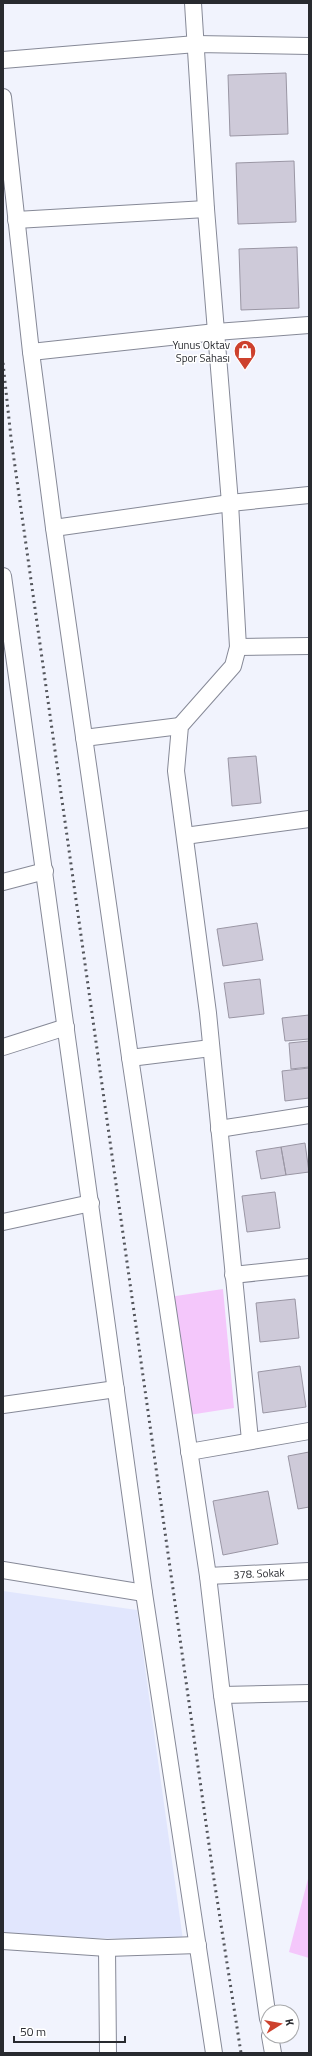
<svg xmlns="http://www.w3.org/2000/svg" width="312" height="2056" font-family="'Titillium Web',sans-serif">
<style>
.built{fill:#e1e6fd}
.green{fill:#f4c7fb}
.building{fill:#cecad9;stroke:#9a96a4}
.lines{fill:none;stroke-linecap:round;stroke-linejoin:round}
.minor-casing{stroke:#868997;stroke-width:18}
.minor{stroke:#fff;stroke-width:16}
.rail{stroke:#53555b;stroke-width:3;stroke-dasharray:2 4;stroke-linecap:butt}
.labels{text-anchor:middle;stroke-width:3;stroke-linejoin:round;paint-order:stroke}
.poi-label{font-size:11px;fill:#282a2f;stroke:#fff;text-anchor:end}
.street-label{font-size:11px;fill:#282a2f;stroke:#fff}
</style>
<rect width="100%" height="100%" fill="#f1f3fd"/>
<path class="built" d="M 3,1591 L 137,1610 L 183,1940 L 3,1936 Z"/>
<path class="green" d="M 223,1289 L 234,1408 L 189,1415 L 169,1297 Z
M 309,1875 L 309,1958 L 289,1952 Z"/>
<path class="building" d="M 286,73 L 288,134 L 230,136 L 228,75 Z
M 294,161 L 296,222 L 238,224 L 236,163 Z
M 297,247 L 299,308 L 241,310 L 239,249 Z
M 256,756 L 261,803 L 232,806 L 228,758 Z
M 257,923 L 263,960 L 223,966 L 217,929 Z
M 260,979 L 264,1014 L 229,1018 L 224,983 Z
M 309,1015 L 309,1039 L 285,1041 L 282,1018 Z
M 309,1041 L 309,1067 L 291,1069 L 289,1043 Z
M 309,1068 L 309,1098 L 285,1101 L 282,1071 Z
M 305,1143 L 309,1172 L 286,1175 L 281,1147 Z
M 281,1147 L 286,1175 L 261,1179 L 256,1151 Z
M 275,1192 L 280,1228 L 247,1232 L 242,1196 Z
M 295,1299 L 299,1338 L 260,1342 L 256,1303 Z
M 300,1366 L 306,1407 L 263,1413 L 258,1372 Z
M 309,1452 L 309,1507 L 298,1509 L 288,1456 Z
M 268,1491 L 278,1544 L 223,1555 L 213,1501 Z"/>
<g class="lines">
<g class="minor-casing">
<g id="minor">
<path d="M 193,3 L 206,209 L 230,503 L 238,647 L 233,666 L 180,726 L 176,771 L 208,1013 L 250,1440"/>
<path d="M 3,60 L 196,44 L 309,46"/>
<path d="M 3,97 L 31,352 L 54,528 L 131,1064 L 208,1576 L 222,1695 L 268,2019"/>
<path d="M 16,220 L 206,209"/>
<path d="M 31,352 L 216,332 L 309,325"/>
<path d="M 54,528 L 230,503 L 309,495"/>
<path d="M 3,576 L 144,1593 L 214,2053"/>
<path d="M 238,647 L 309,646"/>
<path d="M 84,738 L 180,726"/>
<path d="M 185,836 L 309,819"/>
<path d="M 3,882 L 45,871"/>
<path d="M 3,1047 L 66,1027"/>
<path d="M 130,1058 L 211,1048"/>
<path d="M 219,1129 L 309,1115"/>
<path d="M 3,1222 L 91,1203"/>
<path d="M 233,1275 L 309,1267"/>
<path d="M 3,1405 L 116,1389"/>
<path d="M 189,1452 L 309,1431"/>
<path d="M 3,1570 L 144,1593"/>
<path id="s1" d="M 208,1576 L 309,1571"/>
<path d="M 222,1695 L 309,1693"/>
<path d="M 3,1941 L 107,1948 L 198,1945"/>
<path d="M 107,1948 L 108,2053"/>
<path d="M 270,2036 L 273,2053"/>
</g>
</g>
<use href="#minor" class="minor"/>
<path class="rail" d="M 3,363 L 11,438 L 213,1873 L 241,2053"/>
</g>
<defs>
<g id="shop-pin" transform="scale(1.15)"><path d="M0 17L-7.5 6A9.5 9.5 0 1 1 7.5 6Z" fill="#cd412d" stroke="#fff"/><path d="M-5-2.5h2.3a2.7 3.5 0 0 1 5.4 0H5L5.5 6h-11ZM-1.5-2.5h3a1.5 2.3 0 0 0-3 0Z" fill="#fff"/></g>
</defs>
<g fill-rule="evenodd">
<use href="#shop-pin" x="245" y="351"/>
</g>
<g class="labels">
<g class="poi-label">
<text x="230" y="349">Yunus Oktav<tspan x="230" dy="13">Spor Sahası</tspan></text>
</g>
<g class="street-label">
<text dy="4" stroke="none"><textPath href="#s1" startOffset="51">378. Sokak</textPath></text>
</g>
</g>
<rect width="312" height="2056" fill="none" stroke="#282a2f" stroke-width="8"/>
<g transform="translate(280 2024) rotate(79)"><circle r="19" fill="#ffffff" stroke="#a9aaac"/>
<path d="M0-3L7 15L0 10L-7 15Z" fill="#cd412d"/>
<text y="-6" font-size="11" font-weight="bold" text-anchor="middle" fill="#282a2f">K</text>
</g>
<path d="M14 2036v6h111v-6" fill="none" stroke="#282a2f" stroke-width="2"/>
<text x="20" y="2036" font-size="12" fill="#282a2f" stroke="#ffffff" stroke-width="3" paint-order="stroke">50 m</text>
</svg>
